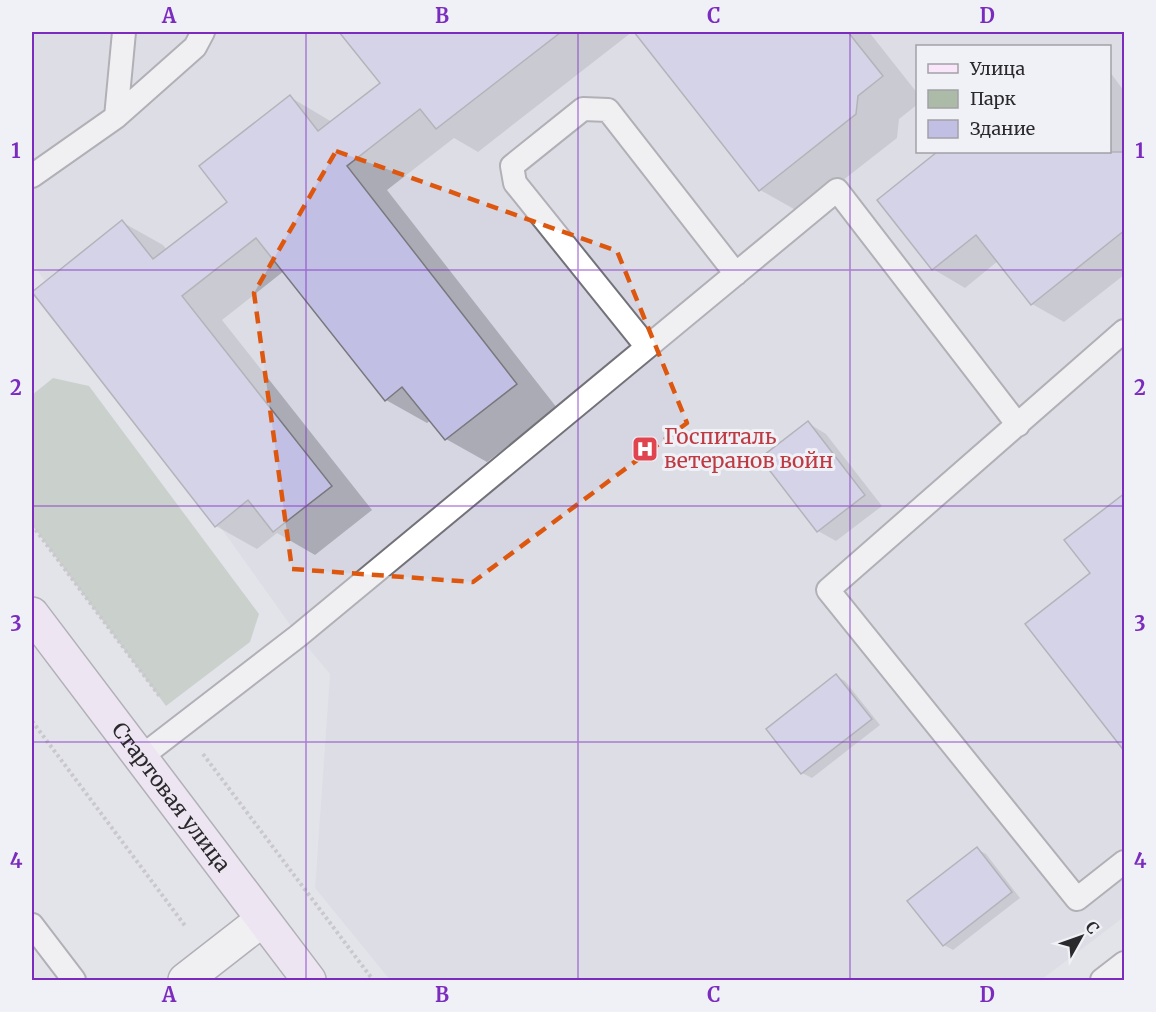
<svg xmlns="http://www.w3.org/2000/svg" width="1156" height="1012" font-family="Merriweather,serif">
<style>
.built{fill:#d6d6e3;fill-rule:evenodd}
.green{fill:#acbba8}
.shadow{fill:#0003}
.building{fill:#c2bfe4;stroke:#78787e;stroke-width:1.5}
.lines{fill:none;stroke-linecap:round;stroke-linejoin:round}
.lane-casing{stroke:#737278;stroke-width:26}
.street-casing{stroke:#737278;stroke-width:36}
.secondary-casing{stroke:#737278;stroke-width:36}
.path{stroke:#a7a7ac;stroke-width:4;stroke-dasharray:3 3;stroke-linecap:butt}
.lane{stroke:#fff;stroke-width:22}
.street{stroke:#fff;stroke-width:33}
.secondary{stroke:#f9e6fb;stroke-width:33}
.marked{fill:none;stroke:#de570e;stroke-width:4.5;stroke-dasharray:12 8;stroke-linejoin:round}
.grid{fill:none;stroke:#7b2cbf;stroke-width:1.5;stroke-opacity:0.55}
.labels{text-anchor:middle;stroke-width:6;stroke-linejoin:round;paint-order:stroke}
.health-label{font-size:21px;fill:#be3a42;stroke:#f0f0f7;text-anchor:start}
.street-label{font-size:21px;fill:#2a2a2d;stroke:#f0f0f7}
.neatline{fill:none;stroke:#7b2cbf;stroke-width:2}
.grid-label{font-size:20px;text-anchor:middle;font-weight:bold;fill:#7b2cbf}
</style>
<rect width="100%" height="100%" fill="#e3e3ea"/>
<path class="built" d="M 32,32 L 1124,32 L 1124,917 L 1041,980 L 390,980 L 315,888 L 330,674 L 298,636 L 32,263 ZM 918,46 L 1110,46 L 1110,152 L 918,152 Z"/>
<path class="green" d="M 53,378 L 89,386 L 259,614 L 250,642 L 166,706 L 32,525 L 32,395 Z"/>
<path class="shadow" d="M 341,32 L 632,32 L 478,152 L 454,138 L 387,190 L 557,408 L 487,462 L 446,439 L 431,420 L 427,423 L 386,400 L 284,271 L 222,320 L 372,510 L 315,555 L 277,533 L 257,549 L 216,526 L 32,293 L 122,222 L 163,245 L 167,250 L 230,202 L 290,97 L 332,122 L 382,83 Z
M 636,32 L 869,32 L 918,94 L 918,104 L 899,119 L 897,138 L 801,213 L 760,190 Z
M 1110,72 L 1124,91 L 1124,275 L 1064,322 L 1032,304 L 998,261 L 965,288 L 933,269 L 879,200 L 940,152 L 1110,152 Z
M 808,423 L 826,434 L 882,506 L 836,541 L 818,531 Z
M 836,676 L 845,681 L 880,725 L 812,778 L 802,773 Z
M 977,849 L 986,854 L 1020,898 L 953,950 L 944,945 L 910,902 Z"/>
<path class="building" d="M 339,32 L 561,32 L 436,129 L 420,109 L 347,166 L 517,384 L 445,440 L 402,387 L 385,401 L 256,238 L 182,296 L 332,486 L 273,532 L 248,500 L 215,527 L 32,292 L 122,220 L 153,259 L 227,202 L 199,166 L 290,95 L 318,131 L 380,83 Z
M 634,32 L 848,32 L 883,76 L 858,96 L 856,114 L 759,191 Z
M 937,152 L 1125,152 L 1125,230 L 1031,305 L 976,235 L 932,270 L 877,200 Z
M 808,421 L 865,495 L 817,532 L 760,458 Z
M 1125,493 L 1125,752 L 1025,624 L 1090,573 L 1064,540 Z
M 836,674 L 872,719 L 801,774 L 766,729 Z
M 977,847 L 1012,892 L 943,946 L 907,901 Z"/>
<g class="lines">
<g class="lane-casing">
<path id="lane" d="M 116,117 L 124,32
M 32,176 L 116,117 L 195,47 L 203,32
M 1124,331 L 828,590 L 1077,899 L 1124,862
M 647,347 L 515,183 L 512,166 L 583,109 L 608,110 L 736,274
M 141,757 L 298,636 L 837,190 L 1018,425
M 32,925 L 74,980
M 1102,980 L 1124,963"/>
</g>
<g class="street-casing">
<path id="street" d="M 185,980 L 262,920"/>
</g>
<g class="secondary-casing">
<g id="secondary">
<path id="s1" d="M 32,614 L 309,980"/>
</g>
</g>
<path class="path" d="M 32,525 L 161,698
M 32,721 L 186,927
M 203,754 L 373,980"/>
<use href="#lane" class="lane"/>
<use href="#street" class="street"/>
<use href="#secondary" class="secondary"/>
</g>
<path d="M0 0H1156V1012H0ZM 336,151 L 617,251 L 687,423 L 473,582 L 292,569 L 254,293 Z" fill="#e3e3ea" fill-opacity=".55" fill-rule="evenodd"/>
<path class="marked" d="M 336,151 L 617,251 L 687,423 L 473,582 L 292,569 L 254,293 Z"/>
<path class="grid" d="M 306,32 L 306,980M 578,32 L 578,980M 850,32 L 850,980M 32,270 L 1124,270M 32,506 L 1124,506M 32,742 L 1124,742"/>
<defs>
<g id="hospital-square" transform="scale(1.35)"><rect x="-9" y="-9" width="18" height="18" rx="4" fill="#e0444e" stroke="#f0f0f7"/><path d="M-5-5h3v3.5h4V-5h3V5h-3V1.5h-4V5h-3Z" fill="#fff"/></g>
</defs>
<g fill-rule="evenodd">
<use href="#hospital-square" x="645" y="449"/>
</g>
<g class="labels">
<g class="health-label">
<text x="664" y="444">Госпиталь<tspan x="664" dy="24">ветеранов войн</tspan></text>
</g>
<g class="street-label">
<text dy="7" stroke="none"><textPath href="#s1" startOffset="230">Стартовая улица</textPath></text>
</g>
</g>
<rect width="1156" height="1012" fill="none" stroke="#f0f0f7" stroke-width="66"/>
<rect x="916" y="45" width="195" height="108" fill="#f0f0f7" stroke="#a1a1a6" stroke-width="1.5"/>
<rect x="928" y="64" width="30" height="9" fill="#f9e6fb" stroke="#a1a1a6" stroke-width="1.5"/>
<text x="970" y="75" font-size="18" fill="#2a2a2d">Улица</text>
<rect x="928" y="90" width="30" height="18" fill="#acbba8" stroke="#a1a1a6" stroke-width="1.5"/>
<text x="970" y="105" font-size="18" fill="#2a2a2d">Парк</text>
<rect x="928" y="120" width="30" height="18" fill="#c2bfe4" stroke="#a1a1a6" stroke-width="1.5"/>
<text x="970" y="135" font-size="18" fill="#2a2a2d">Здание</text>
<g transform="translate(1081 937) rotate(50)" stroke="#f0f0f7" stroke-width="4.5" paint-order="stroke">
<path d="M0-4.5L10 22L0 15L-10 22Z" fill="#2a2a2d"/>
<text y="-9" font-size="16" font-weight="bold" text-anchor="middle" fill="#2a2a2d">С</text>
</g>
<rect x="33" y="33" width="1090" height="946" class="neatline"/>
<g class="grid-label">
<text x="169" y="23">A</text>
<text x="442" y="23">B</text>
<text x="714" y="23">C</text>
<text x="987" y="23">D</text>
<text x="16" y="158">1</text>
<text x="1140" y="158">1</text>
<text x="16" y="395">2</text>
<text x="1140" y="395">2</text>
<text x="16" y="631">3</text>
<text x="1140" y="631">3</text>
<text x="16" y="868">4</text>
<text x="1140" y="868">4</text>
<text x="169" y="1002">A</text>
<text x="442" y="1002">B</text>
<text x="714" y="1002">C</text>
<text x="987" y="1002">D</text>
</g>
</svg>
